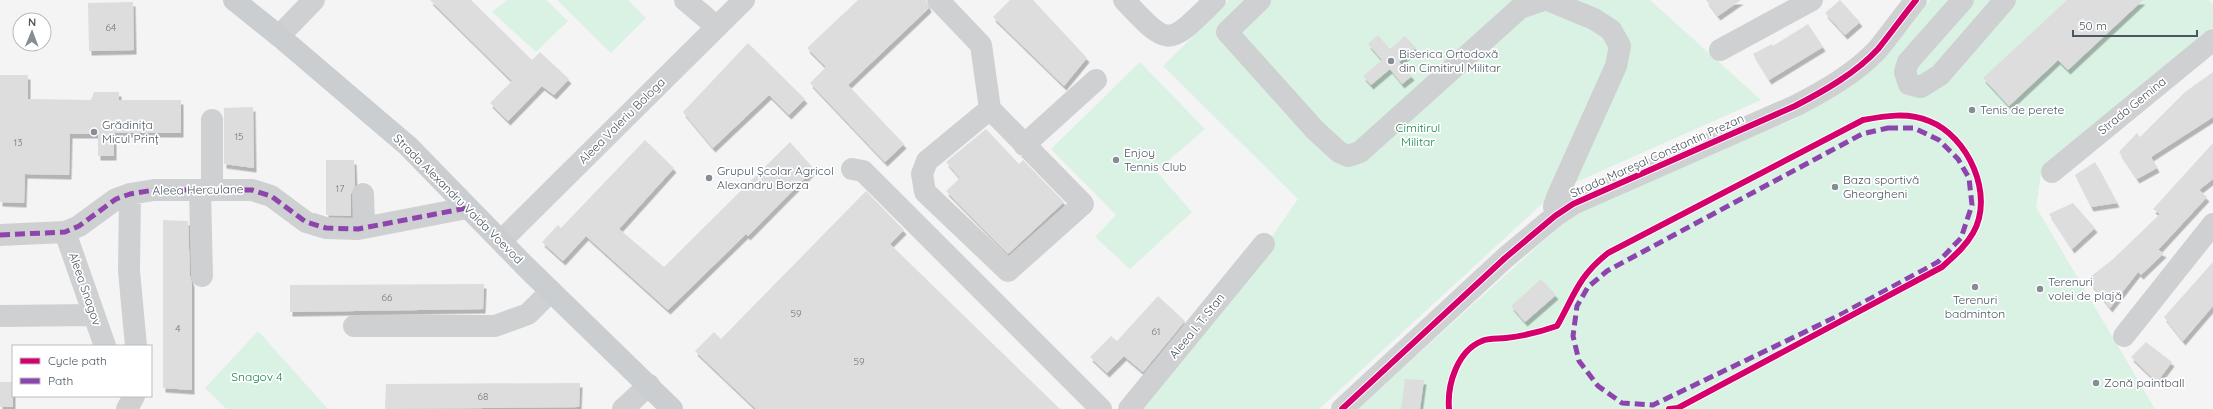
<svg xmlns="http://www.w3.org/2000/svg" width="2213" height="409" font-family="Quicksand,sans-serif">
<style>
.green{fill:#d9f2e3}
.building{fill:#ddddde;filter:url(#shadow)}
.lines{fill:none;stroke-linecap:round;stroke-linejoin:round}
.minor{stroke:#ced0d2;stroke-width:22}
.major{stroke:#caced1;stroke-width:22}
.quiet{stroke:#8e44ad;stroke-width:5;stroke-dasharray:10 5;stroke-linecap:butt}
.cycleway-casing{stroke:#fff;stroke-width:8}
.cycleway{stroke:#d6006c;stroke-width:6}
.poi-dot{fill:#868d94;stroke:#fff;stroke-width:1.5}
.labels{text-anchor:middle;stroke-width:3.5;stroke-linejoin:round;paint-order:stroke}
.number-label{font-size:10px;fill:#707881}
.poi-label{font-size:12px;fill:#4a5661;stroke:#fff;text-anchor:start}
.street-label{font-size:12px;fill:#4a5661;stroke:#fff}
.park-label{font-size:12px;fill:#17864f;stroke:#fff}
</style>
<defs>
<filter id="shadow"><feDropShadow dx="2.5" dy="4.5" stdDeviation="0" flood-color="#0004"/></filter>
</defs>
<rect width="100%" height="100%" fill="#f4f4f4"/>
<path class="green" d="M 507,0 L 546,0 L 568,21 L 536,52 L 492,12 Z
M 557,0 L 628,0 L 646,18 L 611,53 Z
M 1229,0 L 1650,0 L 1761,100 L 1556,191 L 1319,409 L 1136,409 L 1222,308 L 1298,199 L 1163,66 Z
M 1930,0 L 2209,0 L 2213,5 L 2213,27 L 2042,167 L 2036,207 L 2155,409 L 1357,409 L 1579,209 L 1797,118 L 1881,56 Z
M 1140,62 L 1205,129 L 1156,171 L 1192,212 L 1130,269 L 1095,237 L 1116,215 L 1051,149 Z
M 258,331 L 328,409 L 226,409 L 205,388 Z"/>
<path class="building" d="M 430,0 L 471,0 L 532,60 L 540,52 L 569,79 L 554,95 L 542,86 L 508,121 L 490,103 L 512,81 Z
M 858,0 L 926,0 L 929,8 L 848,85 L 904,144 L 885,162 L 810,83 L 826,67 L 807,48 Z
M 1010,0 L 1033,0 L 1087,58 L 1064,86 L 993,17 Z
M 1706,0 L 1741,0 L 1718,16 Z
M 1840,0 L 1860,22 L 1845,35 L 1825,13 Z
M 2067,0 L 2143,0 L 2068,70 L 2058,60 L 2009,106 L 1983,78 Z
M 133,2 L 134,50 L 89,51 L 88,3 Z
M 1808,24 L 1823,47 L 1769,80 L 1753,54 L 1772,44 L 1773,46 Z
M 1378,35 L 1390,49 L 1405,36 L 1416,48 L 1399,62 L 1412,76 L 1402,84 L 1390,69 L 1371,85 L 1363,76 L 1382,60 L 1368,44 Z
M 748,43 L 805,99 L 789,115 L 769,95 L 713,148 L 683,112 Z
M 2213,72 L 2213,117 L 2151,157 L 2157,168 L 2137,179 L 2119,152 L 2137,133 L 2140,137 L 2185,92 Z
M 0,75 L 28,75 L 28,99 L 91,100 L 94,92 L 119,92 L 119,100 L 181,100 L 181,133 L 114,133 L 114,156 L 98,156 L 98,134 L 70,134 L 69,175 L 25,174 L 24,203 L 0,202 Z
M 253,107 L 254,168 L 224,164 L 224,108 Z
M 986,129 L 1019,164 L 1023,160 L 1064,202 L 1008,254 L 946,191 L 960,178 L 946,162 Z
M 645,140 L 674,168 L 619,229 L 664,267 L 790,142 L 814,169 L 748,236 L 746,234 L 668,310 L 586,236 L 563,261 L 542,242 L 558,225 L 561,228 Z
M 2213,143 L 2213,179 L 2199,190 L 2207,197 L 2158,250 L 2164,253 L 2141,275 L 2138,272 L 2110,308 L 2091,284 L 2090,277 L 2112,260 L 2160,214 L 2153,209 Z
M 326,160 L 354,160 L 355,185 L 351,194 L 351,216 L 326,215 Z
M 2095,162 L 2117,203 L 2091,207 L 2075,175 Z
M 866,191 L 904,230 L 890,244 L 1060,409 L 756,409 L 695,351 L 714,332 L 721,339 Z
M 2073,203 L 2095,228 L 2072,249 L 2049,214 Z
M 163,220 L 188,221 L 190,276 L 192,283 L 192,390 L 163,388 Z
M 2213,262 L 2213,306 L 2183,341 L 2164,317 Z
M 1541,279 L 1556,295 L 1525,322 L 1511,306 Z
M 484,284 L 483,309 L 290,312 L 290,285 Z
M 1158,296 L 1185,321 L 1143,372 L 1124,356 L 1107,373 L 1090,357 L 1111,336 L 1117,341 Z
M 2146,342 L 2172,362 L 2157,382 L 2131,357 Z
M 1405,379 L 1424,380 L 1420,409 L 1401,409 Z
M 0,382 L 13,382 L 13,407 L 0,407 Z
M 580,383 L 579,407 L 385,409 L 386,384 Z"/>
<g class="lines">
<path class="minor" d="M 685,0 L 717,27
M 938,0 L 981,45 L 990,109 L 927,161 L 922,174 L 925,192 L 1008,271 L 1083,204 L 990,109
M 1124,0 C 1170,49 1168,46 1215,0
M 1260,0 L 1227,32 L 1315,130 L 1339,152 L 1348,156 L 1360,152 L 1520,8 L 1543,0
M 1548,0 L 1594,19 L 1611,30 L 1620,46 L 1616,66 L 1558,195 L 1554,206 L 1555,216
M 1963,0 L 1908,62 L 1905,72 L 1909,84 L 1921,87 L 1940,75 L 2005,0
M 279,36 L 314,0
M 1720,50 L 1812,0
M 212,120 L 212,190
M 1024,145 L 1096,80
M 852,169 L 863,171 L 1101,409
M 2052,172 L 2213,40
M 200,190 L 202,276
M 130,194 L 129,271 L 136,346
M 363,194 L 364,227
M 65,232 L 105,346
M 0,235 L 65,232 L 79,226 L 116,199 L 130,194 L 154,190 L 252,190 L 271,196 L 306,222 L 326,228 L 358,229 L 467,208
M 501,241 L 744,0
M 0,316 L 94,315
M 354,326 L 495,326 L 528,314 L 551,291
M 2124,336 L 2213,224
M 127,409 L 134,396
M 623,409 L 649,385
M 1129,409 L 1264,244
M 1342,409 L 1505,258 L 1555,216 L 1573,204 L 1795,106 C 1824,91 1856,73 1878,49 C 1891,33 1903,16 1916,0"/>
<path class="major" d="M 234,0 L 279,36 L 408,146 L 525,266 L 672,409"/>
<path class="quiet" d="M 1888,128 L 1914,128 L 1939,140 L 1958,159 L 1969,178 L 1972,205 L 1961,238 L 1938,262 L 1840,315 L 1653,405 L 1622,403 L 1598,386 L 1579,361 L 1573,336 L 1577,306 L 1588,287 L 1607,271 L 1862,134 Z
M 0,235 L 65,232 L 79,226 L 116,199 L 130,194 L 154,190 L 252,190 L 271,196 L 306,222 L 326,228 L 358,229 L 467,208"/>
<g class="cycleway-casing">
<path id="cycleway" d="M 1342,409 L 1505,258 L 1555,216 L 1573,204 L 1795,106 C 1824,91 1856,73 1878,49 C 1891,33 1903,16 1916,0
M 1449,409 C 1447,385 1457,351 1482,341 C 1488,338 1499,339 1506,338 C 1524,336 1540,332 1557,326 C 1575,294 1578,277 1608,253 L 1863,120 C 1884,116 1908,112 1929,121 C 1968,136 1995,195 1973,233 C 1965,247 1954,256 1942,267 L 1678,408 L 1669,409"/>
</g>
<use href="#cycleway" class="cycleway"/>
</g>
<g class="poi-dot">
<circle cx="1391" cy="61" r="4"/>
<circle cx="1972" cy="110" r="4"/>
<circle cx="94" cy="132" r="4"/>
<circle cx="1116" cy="160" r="4"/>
<circle cx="709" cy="178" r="4"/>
<circle cx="1835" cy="187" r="4"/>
<circle cx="1975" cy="287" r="4"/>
<circle cx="2040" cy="289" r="4"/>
<circle cx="2096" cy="383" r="4"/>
</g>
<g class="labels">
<g class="number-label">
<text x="111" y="31">64</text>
<text x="239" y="140">15</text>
<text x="18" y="146">13</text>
<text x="340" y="192">17</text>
<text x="387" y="301">66</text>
<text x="796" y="317">59</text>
<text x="178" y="332">4</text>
<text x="1156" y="335">61</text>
<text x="859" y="365">59</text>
<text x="483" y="400">68</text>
</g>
<g class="poi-label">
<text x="1399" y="58">Biserica Ortodoxă<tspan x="1399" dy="14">din Cimitirul Militar</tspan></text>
<text x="1980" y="114">Tenis de perete</text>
<text x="102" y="129">Grădinița<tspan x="102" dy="14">Micul Prinț</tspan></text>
<text x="1124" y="157">Enjoy<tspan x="1124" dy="14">Tennis Club</tspan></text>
<text x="717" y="175">Grupul Școlar Agricol<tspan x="717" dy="14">Alexandru Borza</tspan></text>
<text x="1843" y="184">Baza sportivă<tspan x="1843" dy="14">Gheorgheni</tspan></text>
<text x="2048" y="286">Terenuri<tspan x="2048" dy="14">volei de plajă</tspan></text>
<text x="1975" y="304" text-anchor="middle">Terenuri<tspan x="1975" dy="14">badminton</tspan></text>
<text x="2104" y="387">Zonă paintball</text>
</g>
<g class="street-label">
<text transform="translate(2132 106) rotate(-39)" y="4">Strada Gemina</text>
<text transform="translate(622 121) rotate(-45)" y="4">Aleea Valeriu Bologa</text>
<text transform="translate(1657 156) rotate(-24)" y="4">Strada Mareșal Constantin Prezan</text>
<text transform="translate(198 190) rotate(-1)" y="4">Aleea Herculane</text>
<text transform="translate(458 199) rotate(45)" y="4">Strada Alexandru Vaida Voevod</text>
<text transform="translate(85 289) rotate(71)" y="4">Aleea Snagov</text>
<text transform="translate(1197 326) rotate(-51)" y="4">Aleea I. T. Stan</text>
</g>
<g class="park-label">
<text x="1418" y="132">Cimitirul<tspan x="1418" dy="14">Militar</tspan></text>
<text x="257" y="381">Snagov 4</text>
</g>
</g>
<rect x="12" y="345" width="140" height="52" fill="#ffffff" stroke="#b7bbc0"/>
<rect x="20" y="358" width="20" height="6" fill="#d6006c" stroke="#b7bbc0"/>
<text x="48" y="365" font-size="12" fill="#4a5661">Cycle path</text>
<rect x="20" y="378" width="20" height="6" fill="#8e44ad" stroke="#b7bbc0"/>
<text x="48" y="385" font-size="12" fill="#4a5661">Path</text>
<g transform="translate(32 32) rotate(1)"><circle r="19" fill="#ffffff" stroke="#b7bbc0"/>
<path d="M0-3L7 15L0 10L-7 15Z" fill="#868d94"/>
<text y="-6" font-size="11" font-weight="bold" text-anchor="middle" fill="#4a5661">N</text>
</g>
<path d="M2073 30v6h124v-6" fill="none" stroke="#4a5661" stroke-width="2"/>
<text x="2079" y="30" font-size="12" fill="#4a5661" stroke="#ffffff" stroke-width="3" paint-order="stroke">50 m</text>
</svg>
